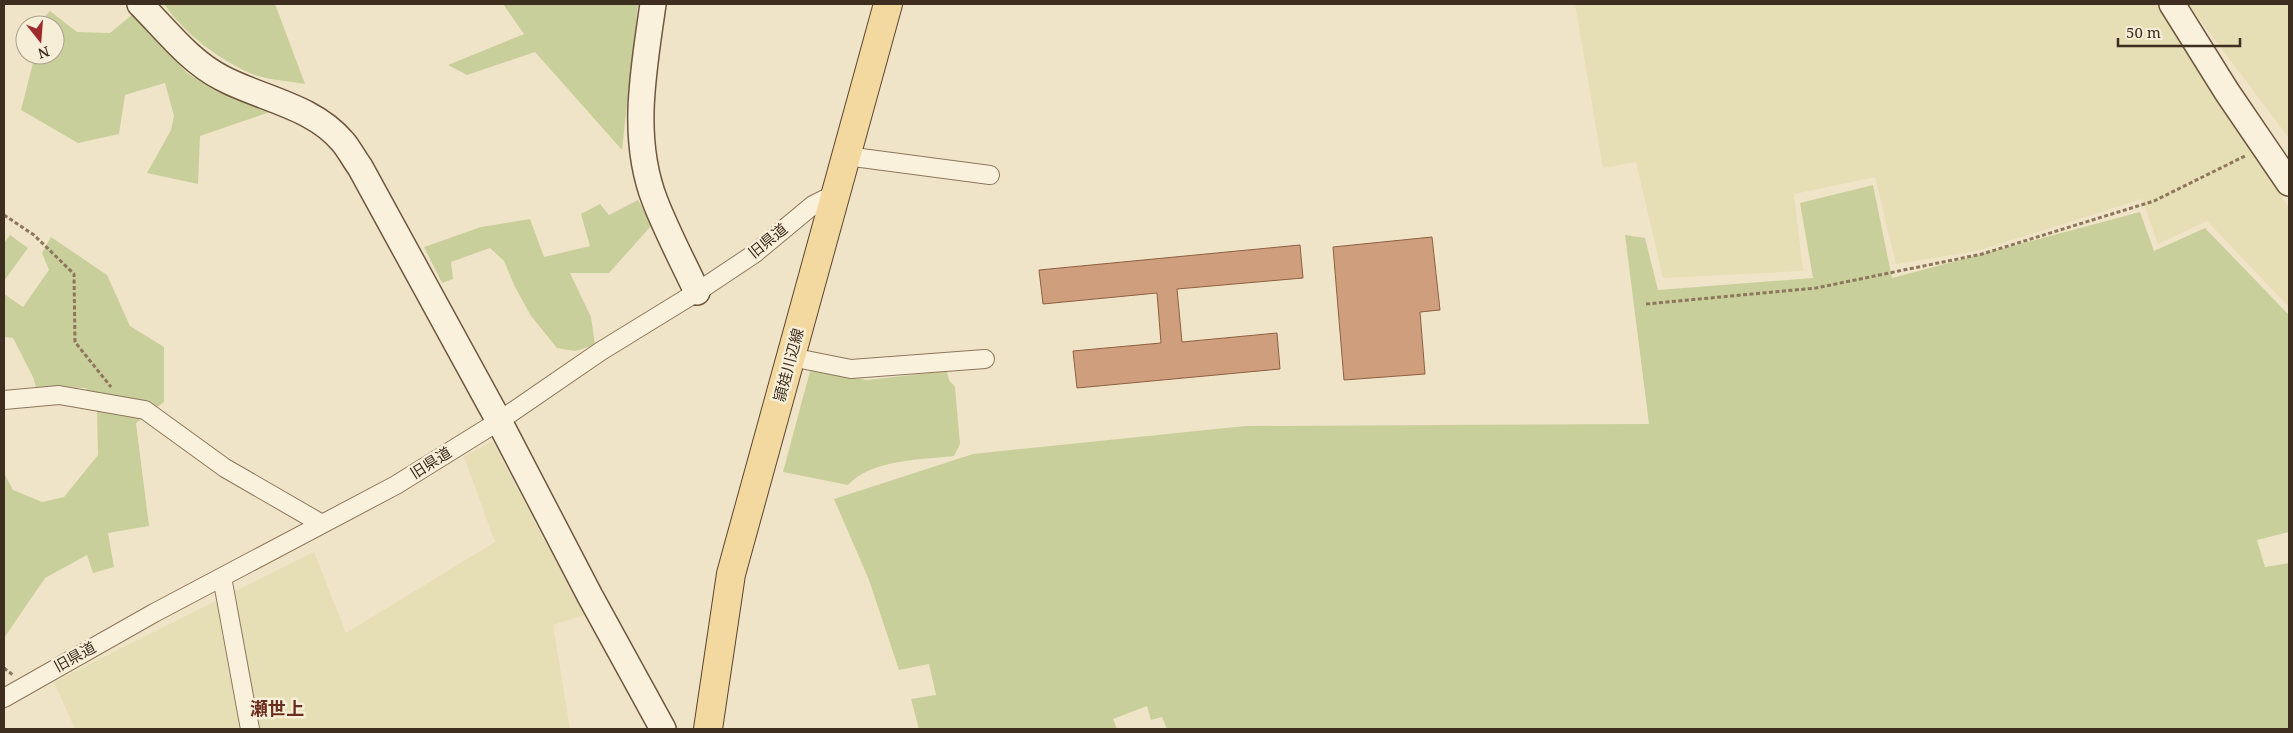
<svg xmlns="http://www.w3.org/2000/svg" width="2293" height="733" font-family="'Noto Serif','Noto Sans JP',serif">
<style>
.farmland{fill:#e6deb5}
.green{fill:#c9cf9b}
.building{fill:#cf9f7d;stroke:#8d5f41}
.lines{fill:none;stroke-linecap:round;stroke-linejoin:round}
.street-casing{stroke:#8d765c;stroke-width:20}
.secondary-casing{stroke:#6f573f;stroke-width:28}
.primary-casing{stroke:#5b4430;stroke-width:30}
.path{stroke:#8d765c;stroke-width:3;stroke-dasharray:4 2.5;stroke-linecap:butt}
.street{stroke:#faf1dc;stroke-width:18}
.secondary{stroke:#faf1dc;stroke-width:25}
.primary{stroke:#f3d9a0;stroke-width:28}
.labels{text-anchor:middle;stroke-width:5;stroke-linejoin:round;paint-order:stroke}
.street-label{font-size:15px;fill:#3d2e20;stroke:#f7eed8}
.quarter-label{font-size:18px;font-weight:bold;fill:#6b2e1e;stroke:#f7eed8}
</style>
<rect width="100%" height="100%" fill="#f0e4c8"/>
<path class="farmland" d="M 1575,4 L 2160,4 L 2289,208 L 2289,304 L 2287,305 L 2207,221 L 2158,244 L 2142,199 L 1977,251 L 1896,264 L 1875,177 L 1794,194 L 1803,271 L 1663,278 L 1636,162 L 1603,168 Z
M 2189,4 L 2289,4 L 2289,138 L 2191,8 Z
M 492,441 L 584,615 L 553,625 L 570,729 L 75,729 L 54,682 L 314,552 L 346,633 L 495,542 L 464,457 Z"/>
<path class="green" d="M 164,4 L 275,4 L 305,84 C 289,81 267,80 252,74 C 218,59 185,34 164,4 Z
M 503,4 L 638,4 L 622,150 L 535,52 L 467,75 L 448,65 L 524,34 Z
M 50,11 L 77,32 L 110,33 L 133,14 L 187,73 L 217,92 L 270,112 L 200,136 L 198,184 L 147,173 L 171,130 L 174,116 L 165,83 L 125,95 L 119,134 L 78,143 L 21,110 L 35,55 L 55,55 L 55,25 L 42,25 L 44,17 Z
M 1873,185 L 1892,278 L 2140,212 L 2154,251 L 2205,228 L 2289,315 L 2289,532 L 2257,540 L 2265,567 L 2289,563 L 2289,729 L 1167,729 L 1162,717 L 1151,720 L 1147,706 L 1113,719 L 1117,729 L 919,729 L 911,699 L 936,695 L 929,664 L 899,670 L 869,580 L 834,499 L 973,454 L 1245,426 L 1649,424 L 1625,235 L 1645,238 L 1658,290 L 1813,278 L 1800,203 Z
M 638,200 L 652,225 L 609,273 L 570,273 L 591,317 L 595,345 L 575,351 L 557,348 L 531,316 L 515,287 L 504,261 L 490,248 L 451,262 L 453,279 L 442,283 L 424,247 L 481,227 L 530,219 L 544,257 L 590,246 L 581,214 L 600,204 L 609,215 Z
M 10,235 L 28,248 L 4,281 L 4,243 Z
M 51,237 L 107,275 L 130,326 L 164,347 L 164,402 L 136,423 L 149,526 L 108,533 L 114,567 L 93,573 L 87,555 L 45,578 L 4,638 L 4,473 L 13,490 L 42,502 L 64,497 L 98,455 L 97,410 L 86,388 L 36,387 L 33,377 L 13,338 L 4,337 L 4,294 L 23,307 L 49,270 L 42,253 Z
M 810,371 L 867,380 L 947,371 L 949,380 L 955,387 L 960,444 L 954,456 C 921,460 872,459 848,485 L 783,472 Z"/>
<path class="building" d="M 1432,237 L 1440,310 L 1420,312 L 1425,374 L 1344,380 L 1333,247 Z
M 1300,245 L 1303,278 L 1177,289 L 1182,342 L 1277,333 L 1280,369 L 1077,388 L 1073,351 L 1161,343 L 1157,293 L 1043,304 L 1039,270 Z"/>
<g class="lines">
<g class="street-casing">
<path id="street" d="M 846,156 L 990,175
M 791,357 L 851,369 L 985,359
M 4,400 L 59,395 L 145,410 L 225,468 L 322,524
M 222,577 L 250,729
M 4,698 L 154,613 L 396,485 L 499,421 L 601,351 L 697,292 L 754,254 L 813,205 L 835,194"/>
</g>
<g class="secondary-casing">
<path id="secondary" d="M 140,4 C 166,30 189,61 222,78 C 262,99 313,106 343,142 C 349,149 354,159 360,167 L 499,421 L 590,596 L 663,729
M 653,4 C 644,69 630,137 655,201 C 667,232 683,262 697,292
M 2172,4 L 2227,92 L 2289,183"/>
</g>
<g class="primary-casing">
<path id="primary" d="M 708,729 L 731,574 L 888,4"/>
</g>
<path class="path" d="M 4,215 L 34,235 L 74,274 L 75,342 L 111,387
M 1646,304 L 1816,288 L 1982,254 L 2154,201 L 2247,155
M 4,668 L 13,675"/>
<use href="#street" class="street"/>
<use href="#secondary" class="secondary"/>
<use href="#primary" class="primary"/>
</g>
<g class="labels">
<g class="street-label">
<text transform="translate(768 241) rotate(-39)" y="5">旧県道</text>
<text transform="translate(789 365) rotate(-75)" y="5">頴娃川辺線</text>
<text transform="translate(431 463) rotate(-32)" y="5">旧県道</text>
<text transform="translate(75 657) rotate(-29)" y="5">旧県道</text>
</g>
<g class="quarter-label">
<text x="277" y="715">瀬世上</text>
</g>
</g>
<rect width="2293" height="733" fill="none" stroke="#3d2e20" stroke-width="10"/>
<g transform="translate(40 40) rotate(163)"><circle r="24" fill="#f7eed8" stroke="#ada18e"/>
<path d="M0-4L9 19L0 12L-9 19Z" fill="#9e2a2b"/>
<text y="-8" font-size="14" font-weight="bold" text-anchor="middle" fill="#3d2e20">N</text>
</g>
<path d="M2118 38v8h122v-8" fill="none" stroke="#3d2e20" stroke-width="2.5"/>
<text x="2126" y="38" font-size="15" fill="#3d2e20" stroke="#f7eed8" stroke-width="4" paint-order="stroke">50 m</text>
</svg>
